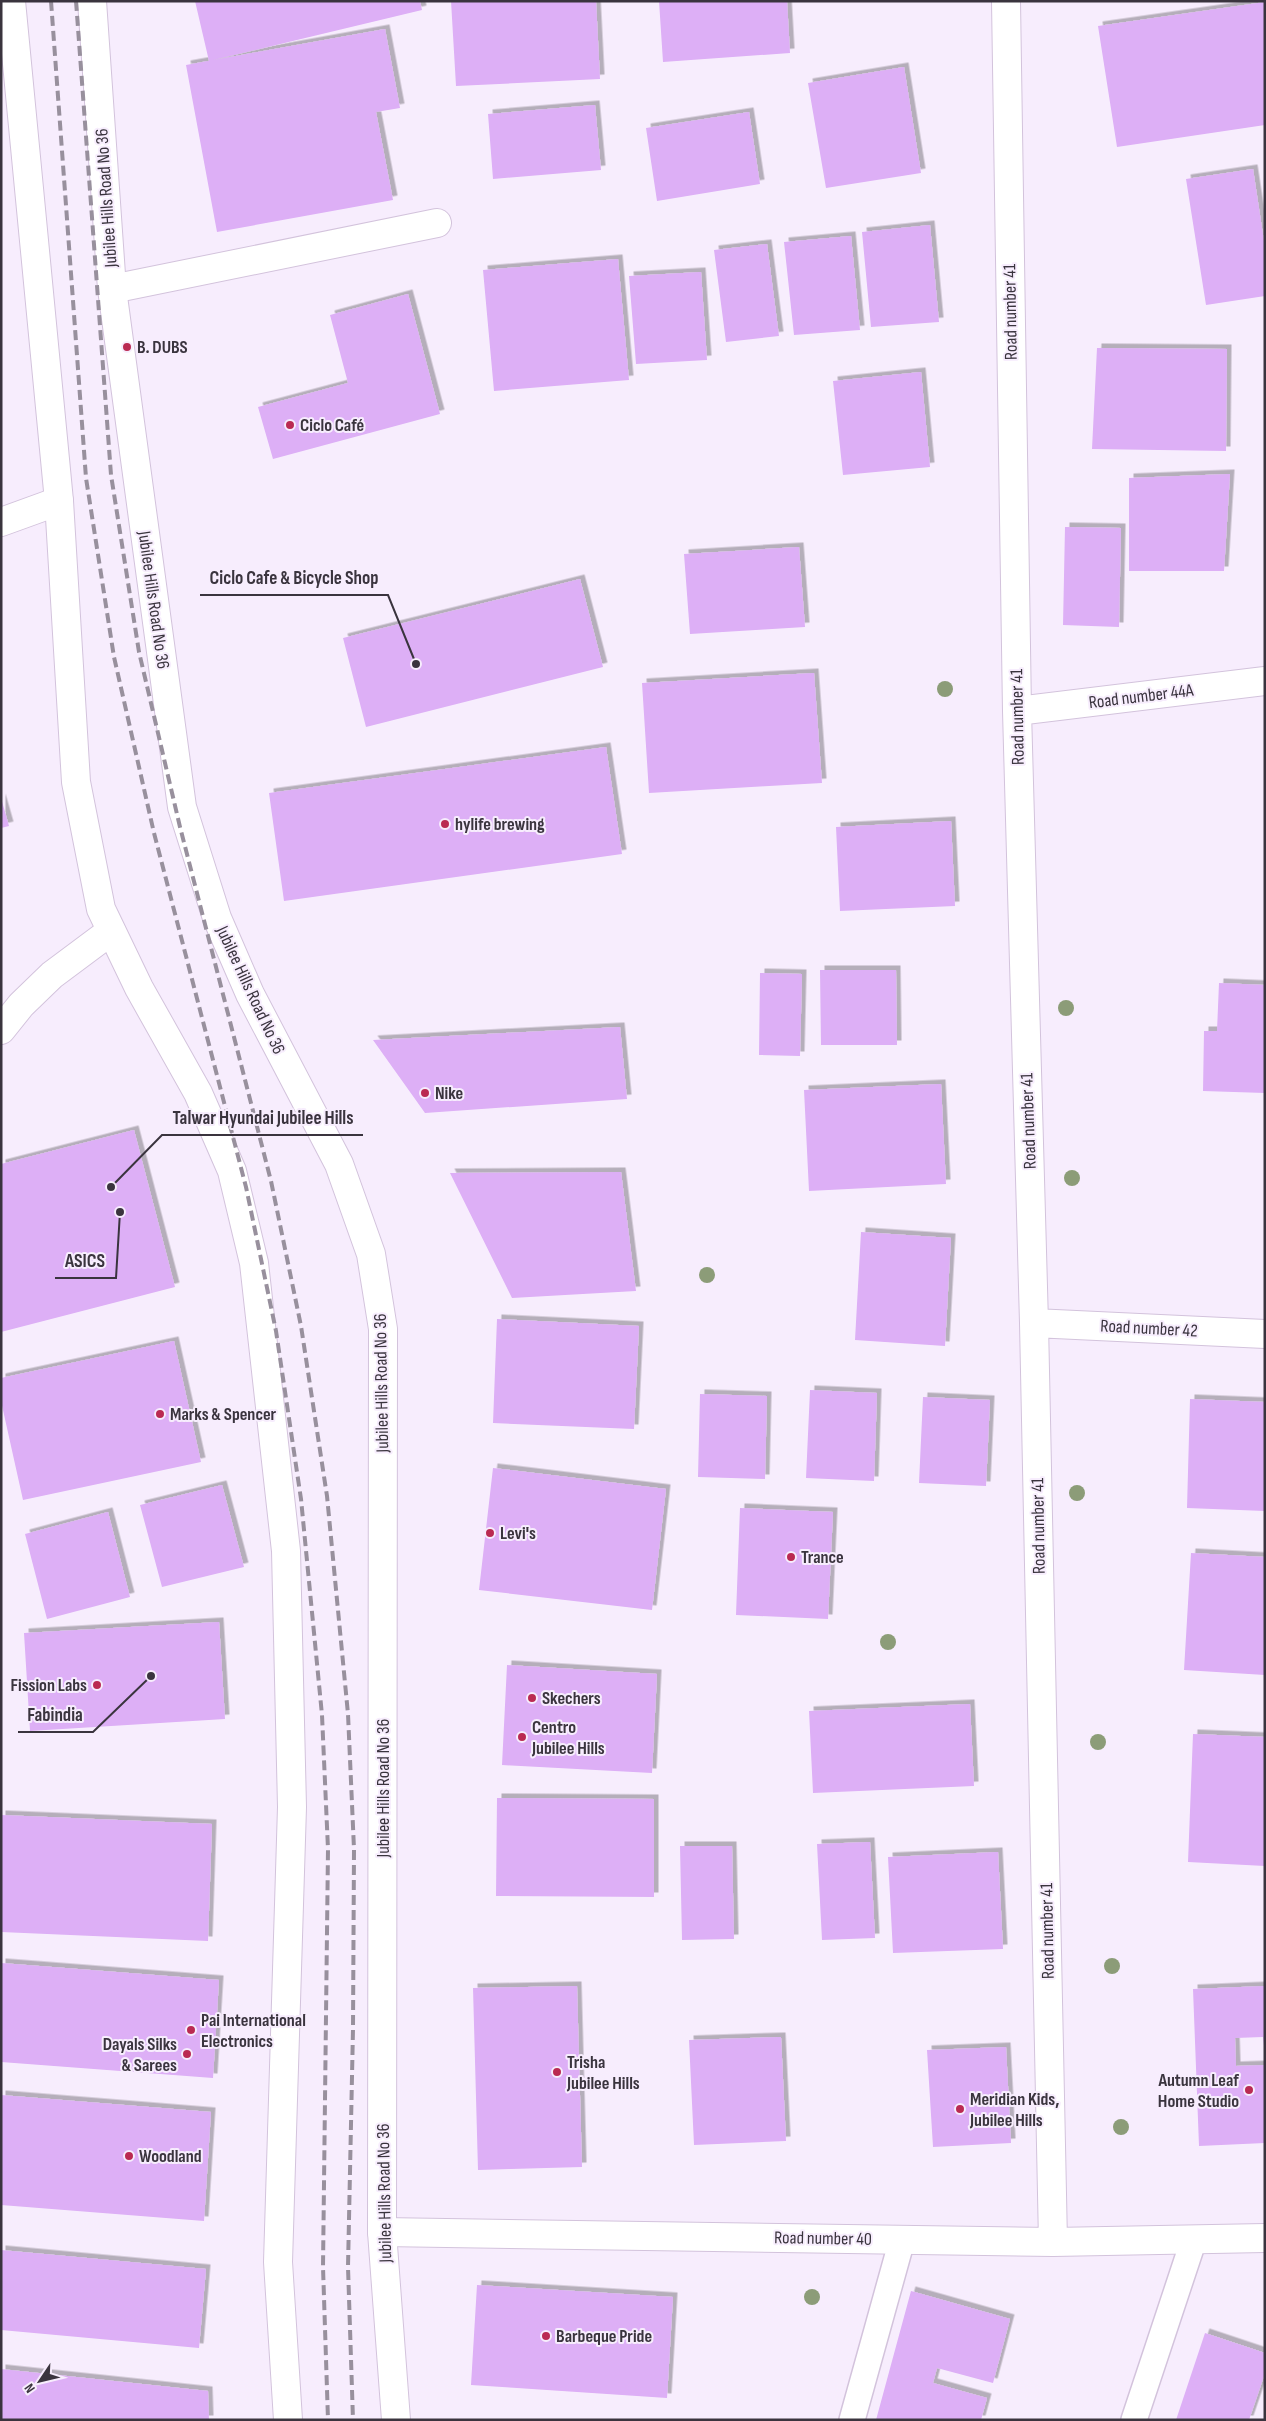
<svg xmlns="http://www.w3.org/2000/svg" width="1266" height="2421" font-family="'Sofia Sans Condensed',sans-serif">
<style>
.building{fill:#ddaff6;filter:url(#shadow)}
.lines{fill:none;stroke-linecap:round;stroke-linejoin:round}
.service-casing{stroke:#d3c3dc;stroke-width:28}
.minor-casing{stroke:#d3c3dc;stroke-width:30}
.primary-casing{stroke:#d3c3dc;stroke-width:30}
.service{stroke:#fff;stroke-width:25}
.minor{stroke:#fff;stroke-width:28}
.primary{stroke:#fff;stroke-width:28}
.rail{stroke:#98909d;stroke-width:4;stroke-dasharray:10 5;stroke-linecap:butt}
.tree{fill:#8c9c78}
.poi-dot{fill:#ba2a52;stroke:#f7edfd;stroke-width:2}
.labels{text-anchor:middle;stroke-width:4;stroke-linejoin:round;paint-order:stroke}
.street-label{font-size:18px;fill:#3a343e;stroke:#f7edfd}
.poi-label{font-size:18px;font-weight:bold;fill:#3a343e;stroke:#f7edfd;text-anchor:start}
.leader{fill:none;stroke:#3a343e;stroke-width:2}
.callout-dot{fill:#3a343e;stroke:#f7edfd;stroke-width:2}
.callout-label{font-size:19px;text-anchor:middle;font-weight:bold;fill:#3a343e;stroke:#f7edfd;stroke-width:4;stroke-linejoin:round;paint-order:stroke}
</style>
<defs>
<filter id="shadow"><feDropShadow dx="4.5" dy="-4.5" stdDeviation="0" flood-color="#0004"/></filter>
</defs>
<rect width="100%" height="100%" fill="#f7edfd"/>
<path class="building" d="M 195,1 L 420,1 L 422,10 L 209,61 Z
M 451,1 L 596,1 L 600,79 L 456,86 Z
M 659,1 L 787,1 L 790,53 L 663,62 Z
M 1265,2 L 1265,125 L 1117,147 L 1098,26 Z
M 385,29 L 400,108 L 376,112 L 393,200 L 217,232 L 186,65 Z
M 904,67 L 921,173 L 826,188 L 808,83 Z
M 595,105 L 601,170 L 493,179 L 488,114 Z
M 749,112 L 760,184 L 657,201 L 646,128 Z
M 1253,169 L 1265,248 L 1265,296 L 1206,305 L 1186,179 Z
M 930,225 L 939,322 L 871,327 L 862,232 Z
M 851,236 L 860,330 L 794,335 L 784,242 Z
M 767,244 L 779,336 L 726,342 L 714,250 Z
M 618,259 L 629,380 L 494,391 L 483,270 Z
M 701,272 L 707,360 L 636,364 L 629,276 Z
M 408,294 L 440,414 L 273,459 L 258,407 L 348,383 L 330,315 Z
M 1097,348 L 1227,349 L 1226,451 L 1092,449 Z
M 921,372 L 930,467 L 843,475 L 833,381 Z
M 1230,474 L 1224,571 L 1129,571 L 1129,478 Z
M 1065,527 L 1121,528 L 1119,627 L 1063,625 Z
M 799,547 L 805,627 L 690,634 L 684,554 Z
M 580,579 L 603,667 L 366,727 L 343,638 Z
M 814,673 L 822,783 L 649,793 L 642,683 Z
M 606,747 L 622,854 L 284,901 L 269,793 Z
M 1,798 L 9,826 L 1,828 Z
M 951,821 L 955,906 L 840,911 L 836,827 Z
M 820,970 L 896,970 L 897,1045 L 821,1045 Z
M 760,973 L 802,974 L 800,1056 L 759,1055 Z
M 1219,983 L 1265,985 L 1265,1093 L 1203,1091 L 1204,1031 L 1217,1031 Z
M 620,1027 L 627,1099 L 425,1113 L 373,1040 Z
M 941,1084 L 946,1184 L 809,1191 L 804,1090 Z
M 134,1130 L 175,1287 L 1,1332 L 1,1164 Z
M 621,1172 L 636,1291 L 512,1298 L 450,1173 Z
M 861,1232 L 951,1238 L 945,1346 L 855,1340 Z
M 497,1319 L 639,1326 L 634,1429 L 493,1423 Z
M 174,1341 L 201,1462 L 23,1500 L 1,1401 L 1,1378 Z
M 810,1390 L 877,1393 L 874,1481 L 806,1478 Z
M 700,1394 L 767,1396 L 765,1479 L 698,1477 Z
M 923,1397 L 990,1400 L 986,1486 L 919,1483 Z
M 1190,1399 L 1265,1402 L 1265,1511 L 1187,1508 Z
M 493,1468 L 666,1489 L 652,1610 L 479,1590 Z
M 222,1485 L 244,1567 L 162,1587 L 140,1505 Z
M 740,1508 L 833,1512 L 828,1619 L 736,1615 Z
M 108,1512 L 130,1597 L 47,1619 L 25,1534 Z
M 1191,1553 L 1265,1557 L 1265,1675 L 1184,1670 Z
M 219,1622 L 225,1719 L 30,1731 L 24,1633 Z
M 507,1665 L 657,1674 L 652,1773 L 502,1765 Z
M 970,1704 L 974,1786 L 813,1793 L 809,1711 Z
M 1193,1734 L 1265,1737 L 1265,1866 L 1188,1862 Z
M 497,1798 L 654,1799 L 654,1897 L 496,1896 Z
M 1,1815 L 212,1824 L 208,1941 L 1,1932 Z
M 870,1842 L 875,1938 L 822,1940 L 817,1844 Z
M 680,1846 L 732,1846 L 734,1939 L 682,1940 Z
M 998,1852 L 1003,1949 L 893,1953 L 888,1857 Z
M 1,1963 L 219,1980 L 213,2078 L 1,2062 Z
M 577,1986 L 582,2167 L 478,2170 L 473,1988 Z
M 1265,1986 L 1265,2054 L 1263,2037 L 1235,2038 L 1236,2066 L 1265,2065 L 1265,2143 L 1199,2146 L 1193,1989 Z
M 781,2037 L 786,2141 L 694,2145 L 689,2040 Z
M 1006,2047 L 1011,2143 L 933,2147 L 927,2050 Z
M 1,2095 L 211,2112 L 204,2221 L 1,2205 Z
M 1,2250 L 206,2269 L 199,2348 L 1,2330 Z
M 477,2285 L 673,2297 L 667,2398 L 471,2385 Z
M 911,2291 L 1010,2319 L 993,2383 L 937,2368 L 933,2383 L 987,2398 L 981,2420 L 876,2420 Z
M 1205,2333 L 1265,2353 L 1265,2373 L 1249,2420 L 1176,2420 Z
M 1,2369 L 208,2391 L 209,2420 L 1,2420 Z"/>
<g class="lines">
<g class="service-casing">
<path id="service" d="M 852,2420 L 902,2240
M 1134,2420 L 1194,2239"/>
</g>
<g class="minor-casing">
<path id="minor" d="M 1006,1 L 1017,711 L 1034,1323 L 1053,2242
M 112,289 L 437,223
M 1,522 L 59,501
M 1017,711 L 1265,681
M 1,1030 L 21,1005 L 52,975 L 111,931
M 1034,1323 L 1265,1334
M 382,2232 L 1053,2242 L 1265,2238"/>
</g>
<g class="primary-casing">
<path id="primary" d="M 11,1 L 59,501 L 76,782 L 101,909 L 139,988 L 198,1093 L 232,1171 L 254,1263 L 286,1551 L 292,1807 L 278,2262 L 288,2420
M 92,1 L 112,289 L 182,807 L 217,918 L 250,994 L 339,1164 L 371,1254 L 383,1329 L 382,2232 L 396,2420"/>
</g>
<use href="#service" class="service"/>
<use href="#minor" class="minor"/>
<use href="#primary" class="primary"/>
<path class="rail" d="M 51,1 L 86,478 L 114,657 L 154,833 L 246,1187 L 276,1331 L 301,1499 L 322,1715 L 328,1849 L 323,2267 L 328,2420
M 76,1 L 111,475 L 139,652 L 180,827 L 271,1181 L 301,1326 L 327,1496 L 348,1714 L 354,1849 L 353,2029 L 348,2267 L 353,2420"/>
</g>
<g class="tree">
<circle cx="945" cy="689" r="8"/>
<circle cx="1066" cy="1008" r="8"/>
<circle cx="1072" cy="1178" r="8"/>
<circle cx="707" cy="1275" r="8"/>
<circle cx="1077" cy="1493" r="8"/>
<circle cx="888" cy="1642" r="8"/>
<circle cx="1098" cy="1742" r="8"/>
<circle cx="1112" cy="1966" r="8"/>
<circle cx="1121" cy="2127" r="8"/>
<circle cx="812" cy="2297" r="8"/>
</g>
<g class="poi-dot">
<circle cx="127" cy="347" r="5"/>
<circle cx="290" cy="425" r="5"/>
<circle cx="445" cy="824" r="5"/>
<circle cx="425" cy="1093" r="5"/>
<circle cx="160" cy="1414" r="5"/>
<circle cx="490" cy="1533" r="5"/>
<circle cx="791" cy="1557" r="5"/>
<circle cx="97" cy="1685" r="5"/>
<circle cx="532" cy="1698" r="5"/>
<circle cx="522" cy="1737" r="5"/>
<circle cx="191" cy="2030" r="5"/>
<circle cx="187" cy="2054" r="5"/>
<circle cx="557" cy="2072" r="5"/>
<circle cx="1249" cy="2090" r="5"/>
<circle cx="960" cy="2109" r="5"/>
<circle cx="129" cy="2156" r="5"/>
<circle cx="546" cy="2336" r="5"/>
</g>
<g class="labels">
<g class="street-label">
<text transform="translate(106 198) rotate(-94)" y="6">Jubilee Hills Road No 36</text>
<text transform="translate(1010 312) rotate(-91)" y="6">Road number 41</text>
<text transform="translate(154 600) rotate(82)" y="6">Jubilee Hills Road No 36</text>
<text transform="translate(1141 696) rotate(-7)" y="6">Road number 44A</text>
<text transform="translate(1017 717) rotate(-91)" y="6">Road number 41</text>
<text transform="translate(251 990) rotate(65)" y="6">Jubilee Hills Road No 36</text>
<text transform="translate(1028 1121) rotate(-92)" y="6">Road number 41</text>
<text transform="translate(1149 1328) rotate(3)" y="6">Road number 42</text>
<text transform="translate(381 1383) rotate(-91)" y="6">Jubilee Hills Road No 36</text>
<text transform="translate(1038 1526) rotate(-91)" y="6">Road number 41</text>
<text transform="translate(383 1788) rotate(-90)" y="6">Jubilee Hills Road No 36</text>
<text transform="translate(1047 1931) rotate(-91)" y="6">Road number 41</text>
<text transform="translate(384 2193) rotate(-91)" y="6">Jubilee Hills Road No 36</text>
<text transform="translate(823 2238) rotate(1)" y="6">Road number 40</text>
</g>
<g class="poi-label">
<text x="137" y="353">B. DUBS</text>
<text x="300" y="431">Ciclo Café</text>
<text x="455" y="830">hylife brewing</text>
<text x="435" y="1099">Nike</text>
<text x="170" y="1420">Marks &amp; Spencer</text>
<text x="500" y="1539">Levi's</text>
<text x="801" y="1563">Trance</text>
<text x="87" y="1691" text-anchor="end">Fission Labs</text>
<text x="542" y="1704">Skechers</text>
<text x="532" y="1733">Centro<tspan x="532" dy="21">Jubilee Hills</tspan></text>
<text x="201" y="2026">Pai International<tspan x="201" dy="21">Electronics</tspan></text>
<text x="177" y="2050" text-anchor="end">Dayals Silks<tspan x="177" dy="21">&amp; Sarees</tspan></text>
<text x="567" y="2068">Trisha<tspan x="567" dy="21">Jubilee Hills</tspan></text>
<text x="1239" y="2086" text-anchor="end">Autumn Leaf<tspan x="1239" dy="21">Home Studio</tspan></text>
<text x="970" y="2105">Meridian Kids,<tspan x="970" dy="21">Jubilee Hills</tspan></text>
<text x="139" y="2162">Woodland</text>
<text x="556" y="2342">Barbeque Pride</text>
</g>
</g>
<path class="leader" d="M416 664L388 595H200M111 1187L162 1135H363M120 1212L116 1278H55M151 1676L93 1732H18"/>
<g class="callout-dot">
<circle cx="416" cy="664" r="5"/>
<circle cx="111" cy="1187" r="5"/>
<circle cx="120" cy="1212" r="5"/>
<circle cx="151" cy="1676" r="5"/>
</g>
<g class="callout-label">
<text x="294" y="584">Ciclo Cafe &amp; Bicycle Shop</text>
<text x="263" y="1124">Talwar Hyundai Jubilee Hills</text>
<text x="85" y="1267">ASICS</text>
<text x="55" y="1721">Fabindia</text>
</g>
<rect width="1266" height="2421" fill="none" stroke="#3a343e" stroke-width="5"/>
<g transform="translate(40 2381) rotate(235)" stroke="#f7edfd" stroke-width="4" paint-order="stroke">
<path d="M0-4L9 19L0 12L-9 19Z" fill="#3a343e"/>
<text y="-8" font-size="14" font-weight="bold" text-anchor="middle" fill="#3a343e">N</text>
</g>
</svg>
